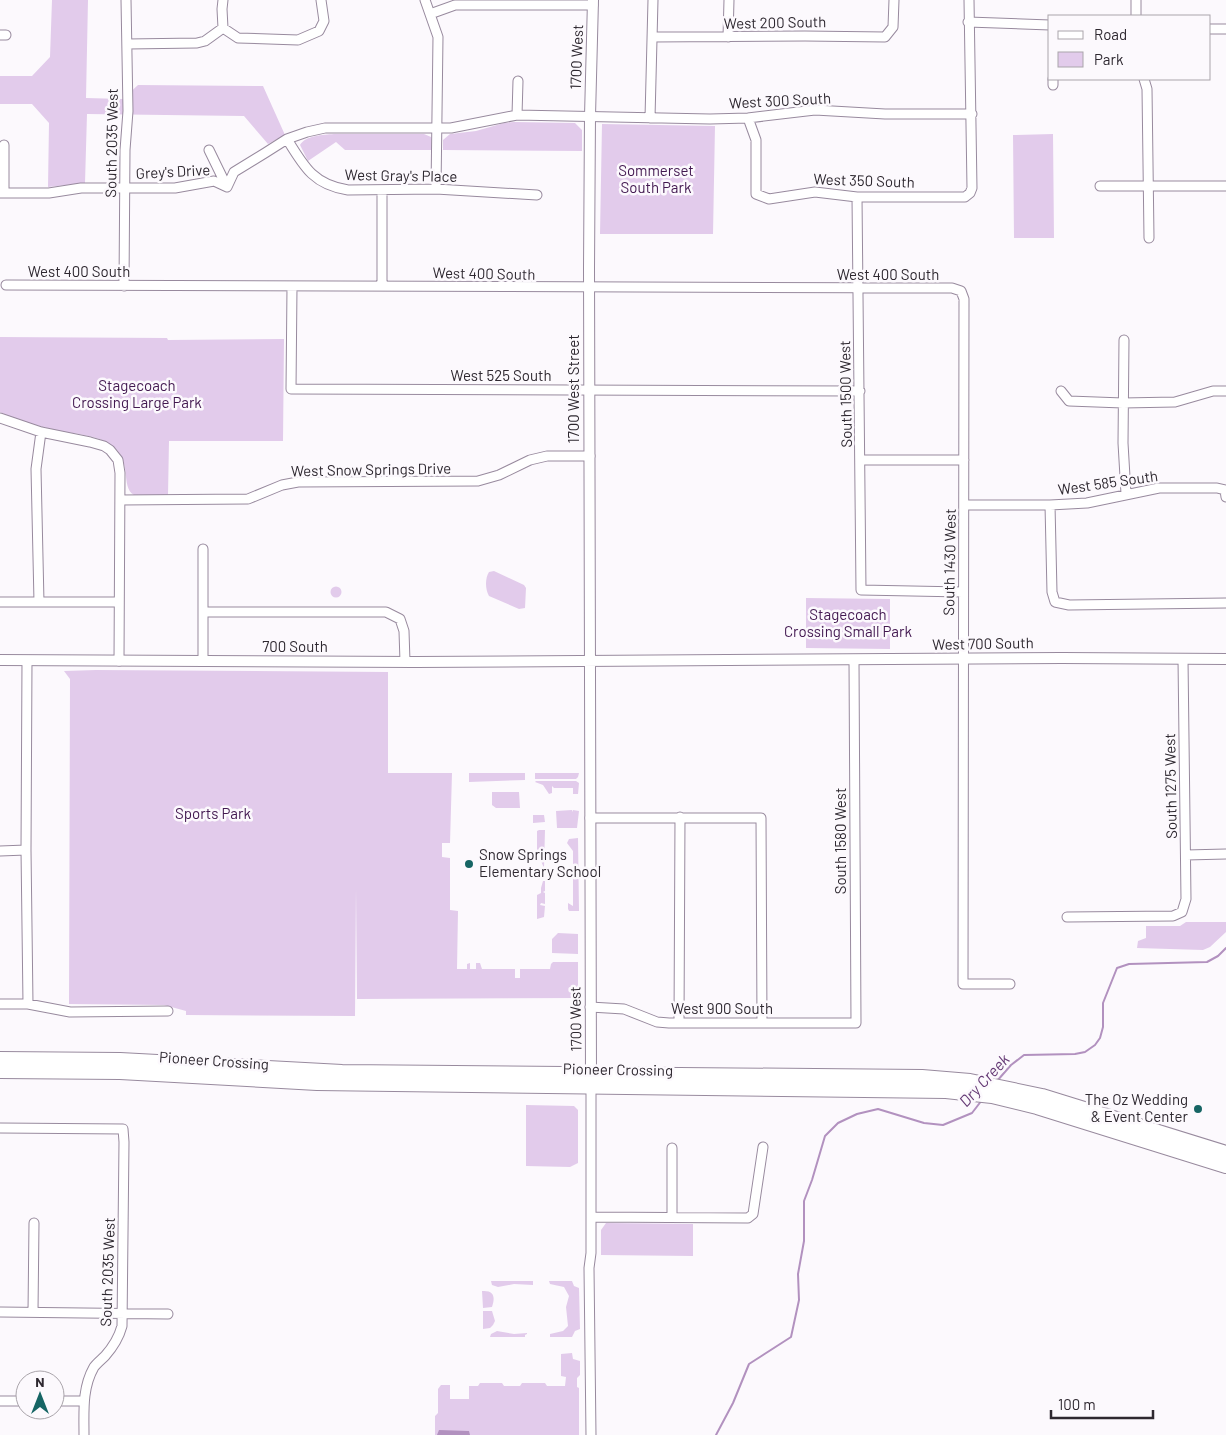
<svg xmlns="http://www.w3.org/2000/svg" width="1226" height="1435" font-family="Barlow,sans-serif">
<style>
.green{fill:#e2cbeb}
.water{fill:#b291bf}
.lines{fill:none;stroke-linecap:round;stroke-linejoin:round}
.stream{stroke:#b291bf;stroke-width:2}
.minor-casing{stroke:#988a9e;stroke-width:11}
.tertiary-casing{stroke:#988a9e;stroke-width:12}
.trunk-casing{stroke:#988a9e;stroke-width:16}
.minor{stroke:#fff;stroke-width:9}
.tertiary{stroke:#fff;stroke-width:10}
.trunk{stroke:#fff;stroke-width:14}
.poi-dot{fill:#166564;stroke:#fcf9fd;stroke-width:2}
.labels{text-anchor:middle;stroke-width:5;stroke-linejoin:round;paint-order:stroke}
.street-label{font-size:15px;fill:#2e2830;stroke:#fcf9fd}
.park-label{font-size:15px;fill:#421850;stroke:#fcf9fd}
.poi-label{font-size:15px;fill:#2e2830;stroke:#fcf9fd;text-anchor:start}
.water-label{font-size:16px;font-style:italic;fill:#653a75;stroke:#fcf9fd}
</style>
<rect width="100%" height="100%" fill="#fcf9fd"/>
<path class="green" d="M 52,0 L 88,0 L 86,98 L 123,99 L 138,85 L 263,86 L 285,135 L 268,144 L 244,116 L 87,114 L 85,183 L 48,187 L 49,123 L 32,104 L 0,104 L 0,76 L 32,76 L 50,57 Z
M 514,122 L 575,123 L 582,130 L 582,151 L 443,150 L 443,140 L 450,134 L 476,131 L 504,123 Z
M 602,124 L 715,126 L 713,234 L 600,234 Z
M 334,134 L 424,134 L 431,137 L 432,150 L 345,150 L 336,142 L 308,161 L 300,145 C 306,135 323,135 334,134 Z
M 1053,134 L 1054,238 L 1014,238 L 1013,135 Z
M 0,337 L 167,338 L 168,340 L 284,339 L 283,441 L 169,441 L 168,495 L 134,495 C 120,487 133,459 111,445 C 97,435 76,434 59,431 C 39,426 19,421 0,412 Z
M 494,571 L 524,585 L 526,588 L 525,608 L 519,609 L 489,596 C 485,589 485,578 489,572 Z
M330.5 592a5.5 5.5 0 1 1 11 0a5.5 5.5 0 1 1-11 0Z
M 806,598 L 890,599 L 890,649 L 806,648 Z
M 96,670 L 388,672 L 388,773 L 452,773 L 450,843 L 442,843 L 442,857 L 450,858 L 450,910 L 458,911 L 457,969 L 467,969 L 467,964 L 470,963 L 470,969 L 476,969 L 476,963 L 480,963 L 482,969 L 515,969 L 515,978 L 520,978 L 520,969 L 550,969 L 551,964 L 553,962 L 578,962 L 578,998 L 357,999 L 356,888 L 355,1016 L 186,1015 L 186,1011 L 164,1005 L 69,1004 L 70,679 L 64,671 Z
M 469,773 L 525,773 L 525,780 L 469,782 Z
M 535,773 L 579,773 L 578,777 L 576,779 L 535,779 Z
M 536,781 L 576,781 L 579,783 L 578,794 L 573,794 L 573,788 L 554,788 L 552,786 L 552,793 L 549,794 L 543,785 L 535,782 Z
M 492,792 L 519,792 L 520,808 L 496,808 L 492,805 Z
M 572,810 L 572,812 L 573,810 L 579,811 L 577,828 L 557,828 L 556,811 Z
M 533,815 L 544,815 L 545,822 L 533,823 Z
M 539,830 L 545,830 L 544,868 L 541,861 L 542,855 L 537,854 L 537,831 Z
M 578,838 L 579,911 L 569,911 L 568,909 L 568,903 L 573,906 L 573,851 L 567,843 L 569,839 Z
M 543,881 L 545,881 L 545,891 L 543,892 L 545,893 L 545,904 L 541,903 L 540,905 L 545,906 L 544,917 L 537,919 L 537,895 L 541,893 L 541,888 Z
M 1186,922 L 1226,922 L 1226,932 L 1210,947 L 1203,950 L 1137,948 L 1138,941 L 1146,938 L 1146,926 L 1180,926 Z
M 558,933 L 578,934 L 578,954 L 552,953 L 552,939 Z
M 526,1105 L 574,1106 L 578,1110 L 578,1163 L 570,1167 L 526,1166 Z
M 606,1223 L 693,1224 L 693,1256 L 601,1255 L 601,1230 Z
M 491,1281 L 533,1281 L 533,1285 L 514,1284 L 498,1287 L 492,1285 Z
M 549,1281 L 572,1281 L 574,1286 L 579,1288 L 580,1329 L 575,1331 L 572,1337 L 550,1337 L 550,1334 L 563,1331 L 568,1326 L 566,1307 L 569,1296 L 564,1287 L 550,1284 Z
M 482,1291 C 495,1290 495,1298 492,1307 L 483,1308 Z
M 483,1311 L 492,1311 L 495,1321 L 493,1325 L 490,1328 L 483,1329 Z
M 497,1331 L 514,1334 L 527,1333 L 527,1334 L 525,1335 L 525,1337 L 490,1337 L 491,1334 Z
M 572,1353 L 573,1359 L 580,1361 L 580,1375 L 577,1378 L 577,1387 L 579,1388 L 579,1435 L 435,1435 L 435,1416 L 438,1413 L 438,1389 L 441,1385 L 450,1385 L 450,1399 L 469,1399 L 469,1386 L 478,1386 L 480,1383 L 502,1383 L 504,1386 L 520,1386 L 522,1383 L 545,1383 L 547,1386 L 565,1386 L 566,1377 L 561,1376 L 561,1354 Z"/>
<path class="water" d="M 439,1430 L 469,1431 L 470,1435 L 437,1435 Z"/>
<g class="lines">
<path class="stream" d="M 997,1081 L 1011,1065 L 1024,1055 L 1075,1054 L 1085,1052 L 1095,1045 L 1100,1038 L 1103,1027 L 1103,1003 L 1117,968 L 1129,964 L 1207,962 L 1218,956 L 1226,948
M 716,1435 L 733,1403 L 749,1364 L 791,1337 L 799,1300 L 798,1274 L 804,1241 L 804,1201 L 812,1180 L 825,1136 L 838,1123 L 857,1114 L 878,1109 L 924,1123 L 943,1125 L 972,1113 L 982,1100"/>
<g class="minor-casing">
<path id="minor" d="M 425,0 L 438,37 L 436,189
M 430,14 L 455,5 L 593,5
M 1136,16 L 1136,0
M 968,22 L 1050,25
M 223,28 L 222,9 L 223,0
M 1210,29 L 1226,29
M 0,35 L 6,35
M 652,37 L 805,36 L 885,37 L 893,27 L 894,0
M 728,37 L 729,0
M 128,44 L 197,43 L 205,41 L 223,28 L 238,38 L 298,40 L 319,31 L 324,21 L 321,0
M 1053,79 L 1053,85
M 1144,79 L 1147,89 L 1149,238
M 517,115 L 518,81
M 650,118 L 653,0
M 748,118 L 756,140 L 756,194 L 769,199 L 815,192 L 857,197 L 965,197 L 970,193 L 972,188 L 969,0
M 287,139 C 304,167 314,185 348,190 L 436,189 L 537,195
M 4,145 L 4,193
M 209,150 L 227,187
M 1100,186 L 1226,186
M 227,187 L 234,172 L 265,153 L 287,139 L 307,132 L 325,128 L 451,128 L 517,115 L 710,119 L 748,118 L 815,110 L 885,114 L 972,114
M 0,193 L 49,193 L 81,188 L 175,188 L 214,181 L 227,187
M 857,197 L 861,590 L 963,592
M 6,285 L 952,288 L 961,291 L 964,299 L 963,984 L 1010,984
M 124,286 L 125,150 L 128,111 L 126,0
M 382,286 L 382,190
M 292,287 L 291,389 L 860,391
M 1124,340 L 1123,443 L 1126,494
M 1061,391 L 1069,401 L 1123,403 L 1175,402 L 1213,391 L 1226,391
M 0,418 L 41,432 L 90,442 L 104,446 L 110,450 L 118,460 L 120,473 L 119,661
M 861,460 L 964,460
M 120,500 L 248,499 L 282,485 L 298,482 L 478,481 L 499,475 L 530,460 L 547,456 L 590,456
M 964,505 L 1050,505 L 1087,503 L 1159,488 L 1217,488 L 1225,490 L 1226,497
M 1050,505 L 1052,592 L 1055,602 L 1069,605 L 1226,603
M 0,602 L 119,602
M 39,602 L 36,469 L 41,432
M 203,612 L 386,612 L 400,619 L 404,631 L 405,662
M 27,661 L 26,850 L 28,1004
M 203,661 L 203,549
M 590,818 L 761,818 L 762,1023
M 0,851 L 26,850
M 1186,855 L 1226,854
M 1067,917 L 1173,916 L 1182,912 L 1186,899 L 1183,659
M 0,1004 L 28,1004 L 70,1012 L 168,1011
M 590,1007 L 624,1009 L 657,1022 L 669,1023 L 856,1023 L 854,660
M 679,1023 L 680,817
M 0,1128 L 123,1129 L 124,1142 L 122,1326 C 119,1337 113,1347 105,1356 C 101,1360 97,1363 94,1367 C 82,1388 84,1411 84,1435
M 672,1148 L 672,1217
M 591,1217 L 748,1218 L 753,1214 L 763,1147
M 0,1312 L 168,1314
M 33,1312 L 34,1223
M 0,1401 L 25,1401
M 55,1401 L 84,1401
M 591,1435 L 589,1268 L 591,1253 L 591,1086"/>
</g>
<g class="tertiary-casing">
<path id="tertiary" d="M 0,660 L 415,662 L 1062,658 L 1226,659
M 591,1079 L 589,268 L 590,116 L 593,0"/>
</g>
<g class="trunk-casing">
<path id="trunk" d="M 0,1059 L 120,1060 L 342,1072 L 922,1077 L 970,1081 L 1042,1096 L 1226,1153
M 0,1071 L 120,1072 L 317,1083 L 946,1091 L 992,1096 L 1037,1107 L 1226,1166"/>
</g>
<use href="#minor" class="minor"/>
<use href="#tertiary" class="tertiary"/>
<use href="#trunk" class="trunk"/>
</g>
<g class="poi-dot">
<circle cx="469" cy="864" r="5"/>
<circle cx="1198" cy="1109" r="5"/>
</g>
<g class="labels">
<g class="street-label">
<text transform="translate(775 23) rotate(-1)" y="5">West 200 South</text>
<text transform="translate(577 57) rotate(-88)" y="5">1700 West</text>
<text transform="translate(780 101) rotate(-3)" y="5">West 300 South</text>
<text transform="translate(112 143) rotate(-89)" y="5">South 2035 West</text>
<text transform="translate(173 172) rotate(-3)" y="5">Grey's Drive</text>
<text transform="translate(401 176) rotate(1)" y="5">West Gray's Place</text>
<text transform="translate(864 181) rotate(2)" y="5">West 350 South</text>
<text x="79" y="277">West 400 South</text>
<text transform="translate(484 274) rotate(1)" y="5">West 400 South</text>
<text x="888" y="280">West 400 South</text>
<text x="501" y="381">West 525 South</text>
<text transform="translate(574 389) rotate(-90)" y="5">1700 West Street</text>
<text transform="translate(846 394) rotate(-91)" y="5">South 1500 West</text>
<text transform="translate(371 470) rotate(-1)" y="5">West Snow Springs Drive</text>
<text transform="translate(1108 483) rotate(-8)" y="5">West 585 South</text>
<text transform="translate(950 562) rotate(-89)" y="5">South 1430 West</text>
<text transform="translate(983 644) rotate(-1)" y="5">West 700 South</text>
<text x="295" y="652">700 South</text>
<text transform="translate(1171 786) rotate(-91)" y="5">South 1275 West</text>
<text transform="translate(841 841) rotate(-90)" y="5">South 1580 West</text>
<text x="722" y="1014">West 900 South</text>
<text transform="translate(576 1019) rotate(-91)" y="5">1700 West</text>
<text transform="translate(214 1061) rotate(4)" y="5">Pioneer Crossing</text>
<text transform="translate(618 1070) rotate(1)" y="5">Pioneer Crossing</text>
<text transform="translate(108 1272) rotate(-88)" y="5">South 2035 West</text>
</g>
<g class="park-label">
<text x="656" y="176">Sommerset<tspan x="656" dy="17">South Park</tspan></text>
<text x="137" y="391">Stagecoach<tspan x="137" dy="17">Crossing Large Park</tspan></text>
<text x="848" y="620">Stagecoach<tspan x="848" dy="17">Crossing Small Park</tspan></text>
<text x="213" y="819">Sports Park</text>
</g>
<g class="poi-label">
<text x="479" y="860">Snow Springs<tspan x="479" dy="17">Elementary School</tspan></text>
<text x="1188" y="1105" text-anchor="end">The Oz Wedding<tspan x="1188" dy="17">&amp; Event Center</tspan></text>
</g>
<g class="water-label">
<text transform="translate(984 1080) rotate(-47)" y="6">Dry Creek</text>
</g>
</g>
<rect x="1048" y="15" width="162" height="65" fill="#fcf9fd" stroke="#aaa5ab"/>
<rect x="1058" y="31" width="25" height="8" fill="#ffffff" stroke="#aaa5ab"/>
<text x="1094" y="40" font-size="15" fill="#2e2830">Road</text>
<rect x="1058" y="52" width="25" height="15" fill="#e2cbeb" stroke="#aaa5ab"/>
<text x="1094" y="65" font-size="15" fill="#2e2830">Park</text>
<g transform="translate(40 1395)"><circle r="24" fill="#fcf9fd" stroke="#aaa5ab"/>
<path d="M0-4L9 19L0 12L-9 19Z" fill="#166564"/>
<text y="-8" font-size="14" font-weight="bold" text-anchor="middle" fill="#2e2830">N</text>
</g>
<path d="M1051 1410v8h102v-8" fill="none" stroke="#2e2830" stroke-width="2.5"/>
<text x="1058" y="1410" font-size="15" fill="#2e2830" stroke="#fcf9fd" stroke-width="4" paint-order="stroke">100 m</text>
</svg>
